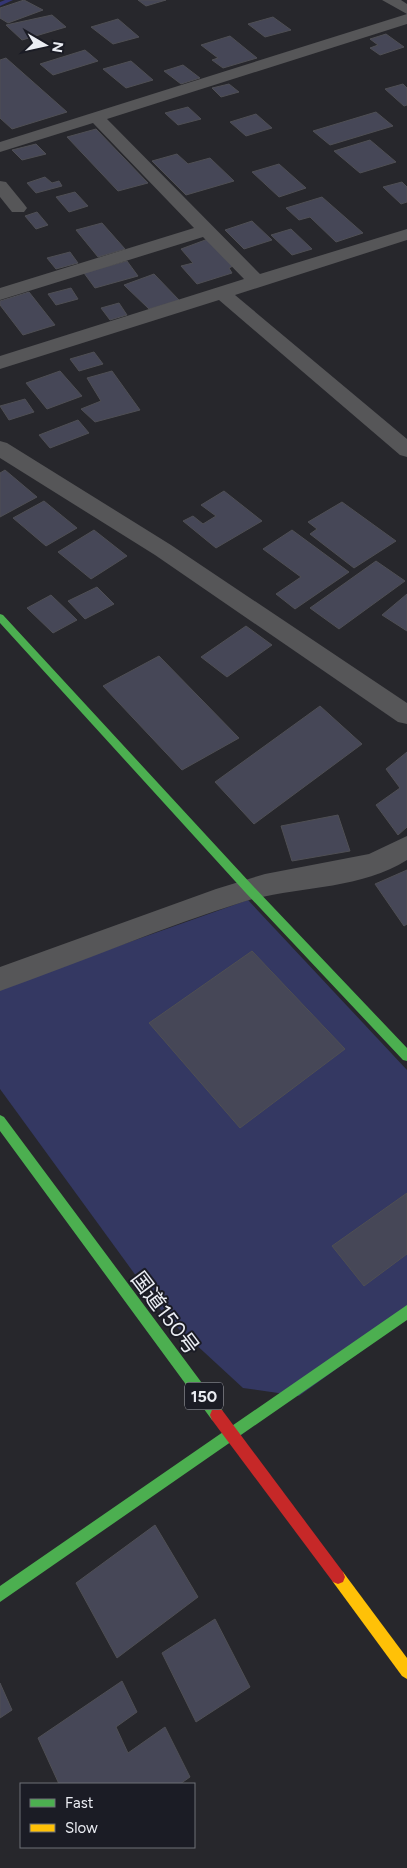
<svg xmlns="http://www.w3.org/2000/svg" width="407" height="1868" font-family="Figtree,'Noto Sans JP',sans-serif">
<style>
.green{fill:#343862}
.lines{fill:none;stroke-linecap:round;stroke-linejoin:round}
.stream{fill:#343673;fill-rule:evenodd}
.building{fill:#464757;stroke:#4f4f54}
.street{fill:#565658;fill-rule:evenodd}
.fast{fill:#4caf50;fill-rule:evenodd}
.slow{fill:#ffc107;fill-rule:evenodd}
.jam{fill:#c62828;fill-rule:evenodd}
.labels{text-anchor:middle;stroke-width:4;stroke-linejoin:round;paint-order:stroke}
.shield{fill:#1b1c25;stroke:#adaeb5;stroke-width:1}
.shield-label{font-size:16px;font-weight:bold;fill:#ebedf3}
.near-street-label{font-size:21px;fill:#ebedf3;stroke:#1b1c25}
</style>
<rect width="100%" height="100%" fill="#27272c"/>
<path class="green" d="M 248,900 L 407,1070 L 407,1318 L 299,1396 L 243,1388 L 166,1317 L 0,1089 L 0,988 Z"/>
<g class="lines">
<path class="stream" d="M 5,0 L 13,0 L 0,6 L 0,2 Z"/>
</g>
<path class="building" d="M 24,0 L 43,10 L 8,23 L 0,18 L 0,8 Z
M 138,0 L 166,0 L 146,6 Z
M 52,15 L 66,27 L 22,40 L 6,25 Z
M 273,17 L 291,30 L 265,37 L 248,24 Z
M 118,19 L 139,37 L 113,44 L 91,27 Z
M 386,34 L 404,47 L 380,55 L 370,48 L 378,45 L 370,39 Z
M 230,36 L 257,58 L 223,68 L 212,60 L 218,58 L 201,45 Z
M 85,50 L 98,61 L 53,75 L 40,64 Z
M 6,58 L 67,112 L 12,129 L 0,118 L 0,60 Z
M 131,61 L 153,80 L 126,88 L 103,69 Z
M 183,65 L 200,78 L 181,84 L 164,71 Z
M 229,84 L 239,92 L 221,97 L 212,88 Z
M 403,84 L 407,88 L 407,105 L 404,106 L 385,89 Z
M 188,107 L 201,119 L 178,125 L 165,113 Z
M 376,112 L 393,126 L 330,145 L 313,131 Z
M 256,114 L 272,128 L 246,136 L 230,122 Z
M 96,129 L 148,183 L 118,191 L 67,137 Z
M 370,140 L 396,162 L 360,173 L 334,151 Z
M 36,144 L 46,154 L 22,160 L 12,150 Z
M 177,154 L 188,164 L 210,158 L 234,181 L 186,195 L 152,161 Z
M 279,164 L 306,188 L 279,197 L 252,172 Z
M 45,177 L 52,183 L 59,181 L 62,186 L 36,193 L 27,183 Z
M 402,182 L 407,187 L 407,202 L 401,204 L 383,187 Z
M 75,192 L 88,206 L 69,212 L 56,197 Z
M 322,197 L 363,233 L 336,242 L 310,217 L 299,220 L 286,208 Z
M 37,212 L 48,225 L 36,229 L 25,216 Z
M 252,221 L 272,240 L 244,249 L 225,230 Z
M 102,223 L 125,249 L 98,257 L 76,230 Z
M 291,229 L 312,249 L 292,255 L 271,235 Z
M 208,239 L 233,266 L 229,268 L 232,273 L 197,284 L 181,266 L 193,263 L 181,249 Z
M 70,252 L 78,263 L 56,269 L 47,258 Z
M 127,261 L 138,276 L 95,288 L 84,273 Z
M 154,274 L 179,300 L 149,309 L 124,285 Z
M 71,288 L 78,299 L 56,305 L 48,294 Z
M 29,292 L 55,325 L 23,335 L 0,305 L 0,301 Z
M 119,303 L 127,315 L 110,320 L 101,308 Z
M 94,352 L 103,364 L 79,371 L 70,359 Z
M 60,371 L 82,396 L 47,409 L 26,383 Z
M 112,371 L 140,410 L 95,422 L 81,409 L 101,401 L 87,378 Z
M 25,399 L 34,412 L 9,420 L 0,406 Z
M 78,420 L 89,433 L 50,448 L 39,435 Z
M 5,470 L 37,497 L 0,517 L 0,473 Z
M 224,491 L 262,521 L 216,548 L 183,521 L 193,516 L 203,524 L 216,516 L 201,505 Z
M 44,501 L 77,528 L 46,546 L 13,518 Z
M 342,502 L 396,541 L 354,568 L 310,534 L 317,529 L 308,522 Z
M 94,530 L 127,556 L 91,579 L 58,552 Z
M 292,530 L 349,572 L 295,609 L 276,594 L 301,577 L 263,549 Z
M 376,561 L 405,581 L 339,629 L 310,608 Z
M 97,587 L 114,604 L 85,619 L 68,601 Z
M 407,594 L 407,631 L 382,615 Z
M 51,595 L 77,620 L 53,633 L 27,608 Z
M 246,626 L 272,645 L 227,677 L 201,657 Z
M 159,656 L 239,738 L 182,770 L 103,686 Z
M 320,706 L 362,744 L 254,824 L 215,782 Z
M 407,752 L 407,827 L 398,835 L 376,805 L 400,788 L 386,769 Z
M 338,815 L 350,851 L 292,861 L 281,826 Z
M 407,870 L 407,924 L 404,926 L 375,884 Z
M 252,951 L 345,1049 L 240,1128 L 149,1023 Z
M 407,1193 L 407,1254 L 364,1286 L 332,1246 Z
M 155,1525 L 198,1597 L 117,1658 L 76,1583 Z
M 215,1619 L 250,1687 L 196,1722 L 162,1653 Z
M 122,1681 L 137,1712 L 116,1727 L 128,1753 L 165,1727 L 190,1777 L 180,1784 L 59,1784 L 38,1738 Z
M 0,1683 L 12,1710 L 0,1718 Z"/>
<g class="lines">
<path class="street" d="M 382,0 L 401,0 L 407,4 L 407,24 L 107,119 L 260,274 L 407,229 L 407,240 L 235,295 L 407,439 L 407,457 L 400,455 L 219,300 L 0,369 L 0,356 L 244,279 L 203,237 L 0,300 L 0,288 L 194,228 L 93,123 L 0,152 L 0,142 L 407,14 Z
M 0,181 L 6,182 L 24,204 L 27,208 L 24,212 L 12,212 L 0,197 Z
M 0,441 L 7,443 L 171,545 L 407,703 L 407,724 L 398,722 L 155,555 L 0,458 Z
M 407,836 L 407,860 C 360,890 298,886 246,901 C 162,927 82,962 0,991 L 0,967 L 216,889 L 265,874 L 369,854 Z"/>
<path class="fast" d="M 0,614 L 3,615 L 253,886 L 407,1048 L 407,1061 L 403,1060 L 245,892 L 0,623 Z
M 0,1115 L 4,1117 L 222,1410 L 224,1415 L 222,1420 L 217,1422 L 212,1420 L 0,1131 Z
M 407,1305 L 407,1320 L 0,1602 L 0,1586 Z"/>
<path class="slow" d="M 338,1570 L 343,1572 L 407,1658 L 407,1679 L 402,1676 L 333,1582 L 331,1577 L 333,1572 Z"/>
<path class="jam" d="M 217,1408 L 222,1410 L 343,1572 L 345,1577 L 343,1582 L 338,1584 L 333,1582 L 212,1420 L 210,1415 L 212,1410 Z"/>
</g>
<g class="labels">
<rect class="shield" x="185" y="1382.5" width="38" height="27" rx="4"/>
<g class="shield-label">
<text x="204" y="1402">150</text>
</g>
<g class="near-street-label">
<text transform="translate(165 1313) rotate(53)" y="7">国道150号</text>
</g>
</g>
<rect x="20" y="1783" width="175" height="65" fill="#1b1c25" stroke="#6e7077"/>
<rect x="30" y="1799" width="25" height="8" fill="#4caf50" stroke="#6e7077"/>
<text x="65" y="1808" font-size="15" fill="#ebedf3">Fast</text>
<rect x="30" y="1824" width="25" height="8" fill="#ffc107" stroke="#6e7077"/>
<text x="65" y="1833" font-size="15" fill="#ebedf3">Slow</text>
<g transform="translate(45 45) rotate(99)" stroke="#1b1c25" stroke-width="4" paint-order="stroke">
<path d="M0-4L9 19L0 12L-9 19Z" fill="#ebedf3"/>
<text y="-8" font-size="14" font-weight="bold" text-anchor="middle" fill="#ebedf3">N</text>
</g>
</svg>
